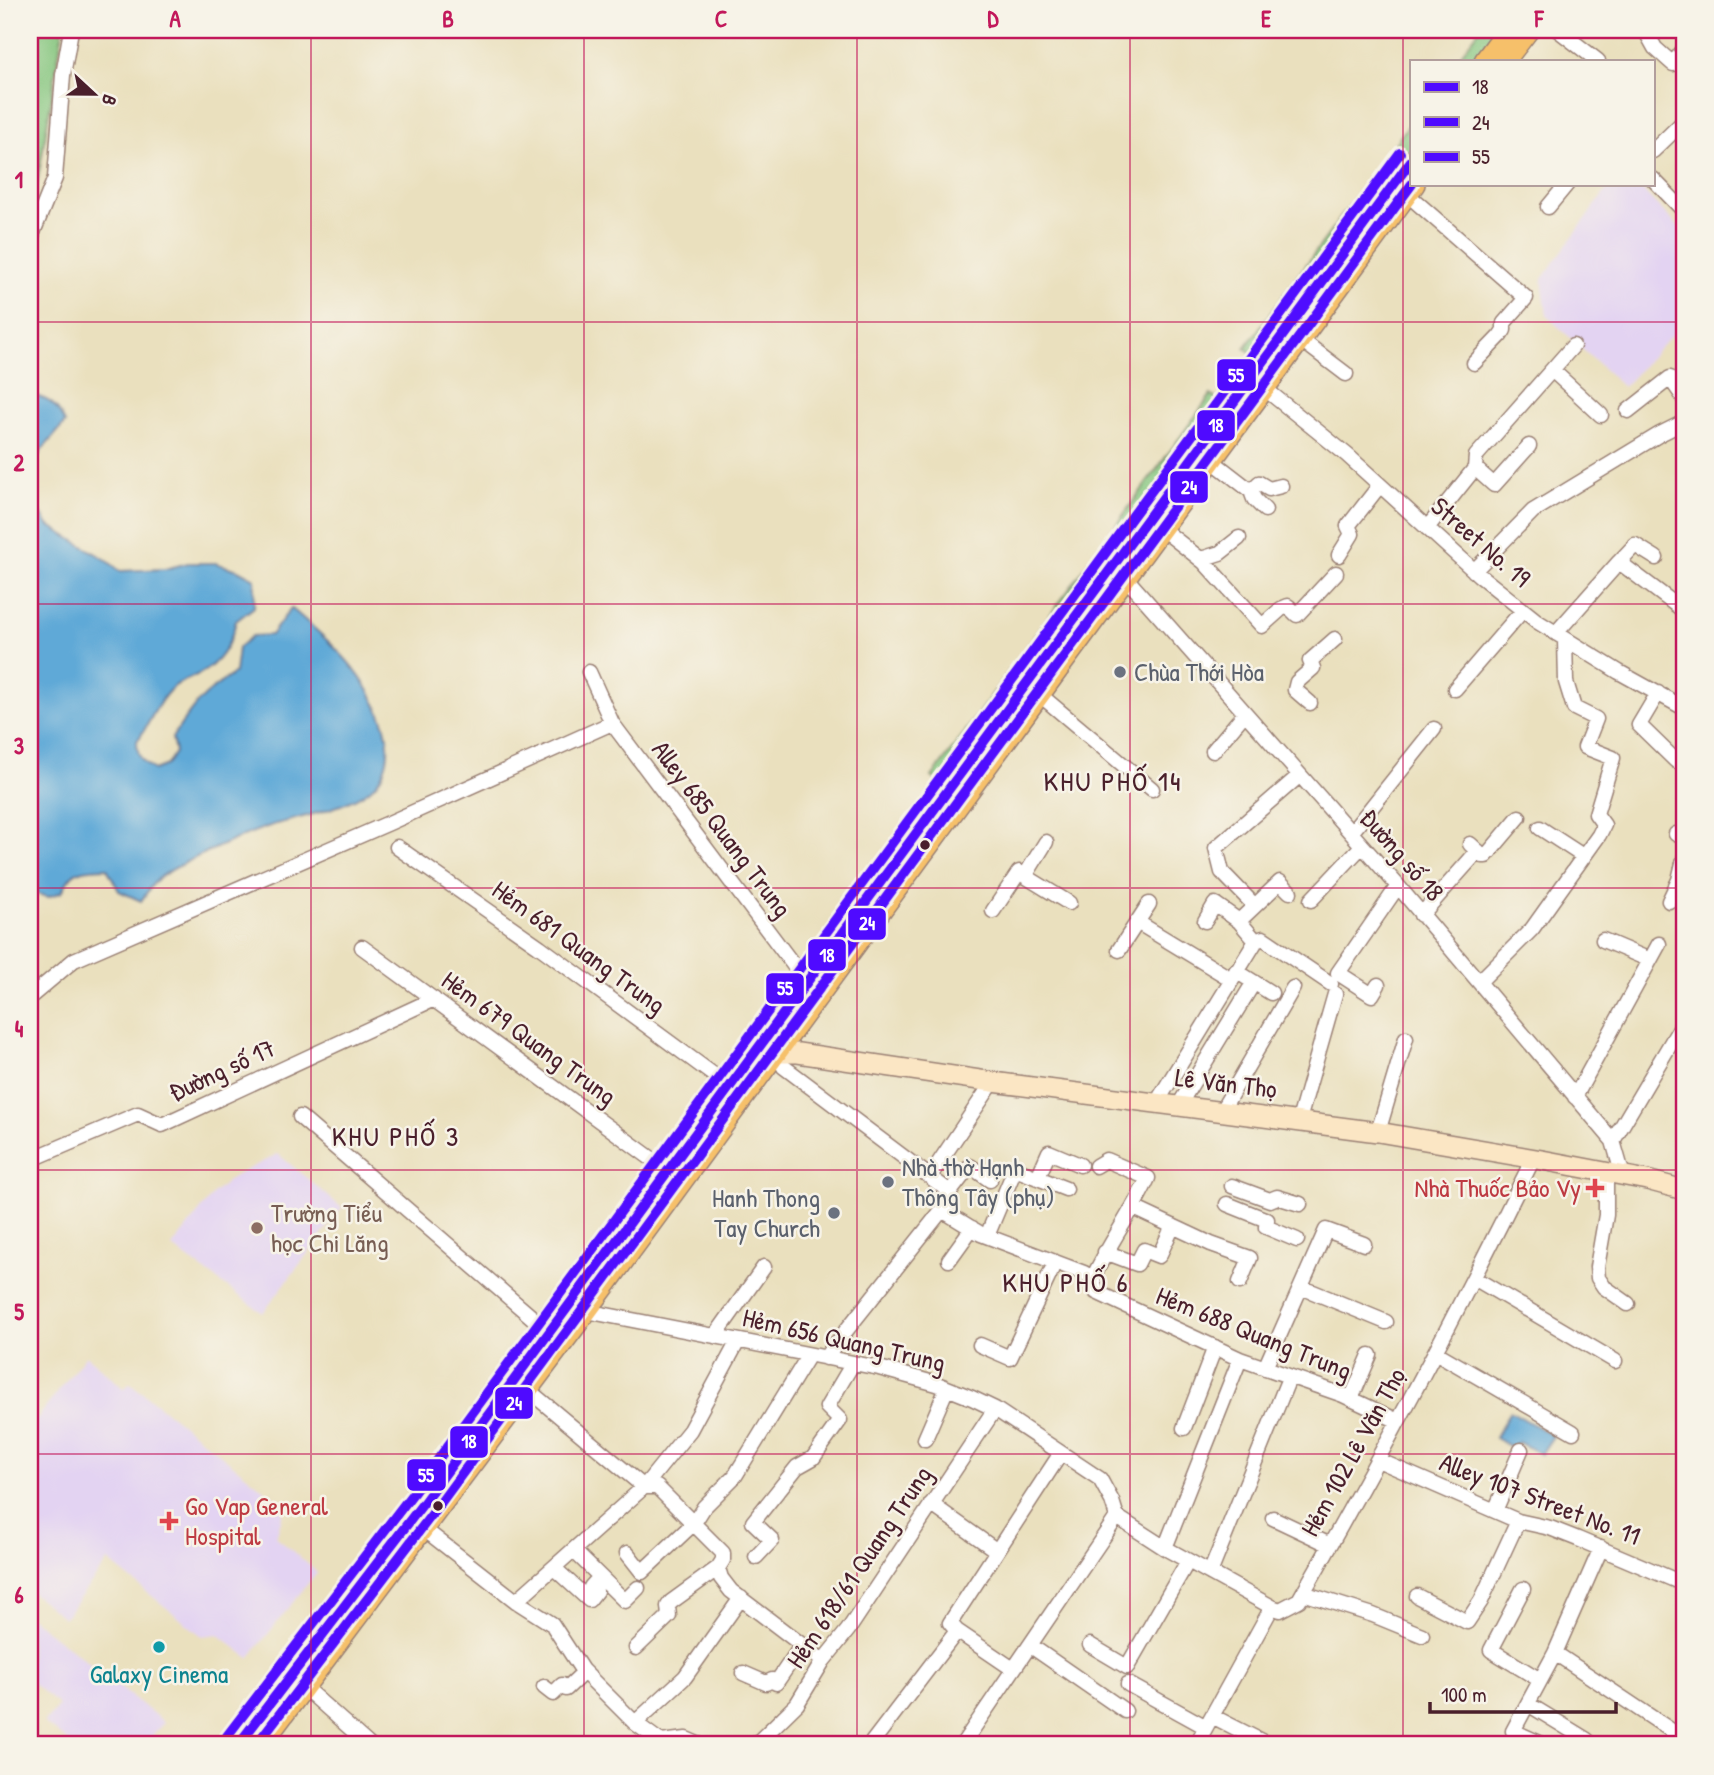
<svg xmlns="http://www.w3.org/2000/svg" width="1714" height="1775" font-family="'Patrick Hand',sans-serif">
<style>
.built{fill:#e3d3f2}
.green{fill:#83c57d;stroke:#667254;stroke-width:2}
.water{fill:#5fa9d7;stroke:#546481;stroke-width:2}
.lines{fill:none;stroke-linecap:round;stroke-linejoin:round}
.street-casing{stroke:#9a8074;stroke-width:17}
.secondary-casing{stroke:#9a8074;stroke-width:22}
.primary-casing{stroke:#9a8074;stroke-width:24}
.street{stroke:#fff;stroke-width:14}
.secondary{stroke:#fbe6c4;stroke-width:19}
.primary{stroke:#f6c06b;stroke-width:21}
.bus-1-casing{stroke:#f7f3e8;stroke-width:16}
.bus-2-casing{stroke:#f7f3e8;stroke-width:16}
.bus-3-casing{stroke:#f7f3e8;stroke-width:16}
.bus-1{stroke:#4f0aff;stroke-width:10}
.bus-2{stroke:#4f0aff;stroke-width:10}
.bus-3{stroke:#4f0aff;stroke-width:10}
.grid{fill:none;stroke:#c2185b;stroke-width:2;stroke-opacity:0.55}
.worship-dot{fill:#6b7280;stroke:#f7f3e8;stroke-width:2.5}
.bus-dot{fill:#4a1f2b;stroke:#f7f3e8;stroke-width:2.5}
.health-dot{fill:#e0444e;stroke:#f7f3e8;stroke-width:2.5}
.education-dot{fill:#8d6e63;stroke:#f7f3e8;stroke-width:2.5}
.culture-dot{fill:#0f9aa8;stroke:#f7f3e8;stroke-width:2.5}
.labels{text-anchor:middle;stroke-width:5;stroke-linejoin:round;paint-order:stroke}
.street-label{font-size:26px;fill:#4a1f2b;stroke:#f7f3e8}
.worship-label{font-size:26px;fill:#5b616d;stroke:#f7f3e8;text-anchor:start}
.health-label{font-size:26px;fill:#be3a42;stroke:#f7f3e8;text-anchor:end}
.education-label{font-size:26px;fill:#785e54;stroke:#f7f3e8;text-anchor:start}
.culture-label{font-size:26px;fill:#0d838f;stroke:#f7f3e8}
.neighbourhood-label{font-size:28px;letter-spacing:2px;fill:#4a1f2b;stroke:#f7f3e8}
.line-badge{stroke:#f7f3e8;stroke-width:2.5}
.badge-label{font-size:19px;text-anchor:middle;font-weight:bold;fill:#fff}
.neatline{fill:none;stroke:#c2185b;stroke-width:2.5}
.grid-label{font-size:23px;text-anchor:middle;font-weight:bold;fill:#c2185b}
</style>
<rect width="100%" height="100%" fill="#f7f3e8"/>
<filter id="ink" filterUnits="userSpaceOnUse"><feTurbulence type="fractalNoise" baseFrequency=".0143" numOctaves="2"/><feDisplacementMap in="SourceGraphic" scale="14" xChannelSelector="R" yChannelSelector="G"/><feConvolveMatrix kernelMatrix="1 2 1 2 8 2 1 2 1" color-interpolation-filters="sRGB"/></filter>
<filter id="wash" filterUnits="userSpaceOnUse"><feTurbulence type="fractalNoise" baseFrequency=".00686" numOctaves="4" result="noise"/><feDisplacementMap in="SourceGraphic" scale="28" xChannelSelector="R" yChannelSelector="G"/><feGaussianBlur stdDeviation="1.57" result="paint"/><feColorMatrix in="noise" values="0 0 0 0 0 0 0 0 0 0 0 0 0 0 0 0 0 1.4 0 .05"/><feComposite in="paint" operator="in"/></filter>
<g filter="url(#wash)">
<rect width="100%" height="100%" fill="#eae0be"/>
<path class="built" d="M 1611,184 L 1636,184 L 1684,232 L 1684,322 L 1623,387 L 1547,316 L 1542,279 Z
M 278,1154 L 342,1208 L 263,1313 L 172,1247 L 214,1193 L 233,1177 Z
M 86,1355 L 124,1389 L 130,1383 L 285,1506 L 276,1537 L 317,1572 L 249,1658 L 218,1634 L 202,1636 L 108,1561 L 64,1618 L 30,1591 L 30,1428 Z
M 30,1617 L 164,1722 L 145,1745 L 73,1745 L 44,1723 L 59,1705 L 30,1681 Z"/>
<path class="green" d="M 30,30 L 63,30 L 36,191 L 30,206 Z
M 1479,30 L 1500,30 L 1476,61 L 1456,61 Z
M 1411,122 L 1411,150 L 1258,358 L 1245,348 Z
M 1211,395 L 1225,405 L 943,785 L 932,777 Z"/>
<path class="water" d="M 30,394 C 51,400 56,404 65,423 L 41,451 L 30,472 Z
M 30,496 L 48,525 L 105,559 L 120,571 L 165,569 L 188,563 L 215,563 L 238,570 L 255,579 L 254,607 L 236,621 C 231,643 220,663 199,674 C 189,679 177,682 170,690 C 155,705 150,724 137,741 C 137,756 141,761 154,770 L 167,765 L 175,752 L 172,738 C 193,706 202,694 235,673 L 238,648 L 252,636 L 271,635 L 291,608 C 332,643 369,675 385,727 C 392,749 388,776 369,790 C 346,808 301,817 273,825 C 253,831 171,866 157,880 C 151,885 146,894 141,901 L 119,891 L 107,868 C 82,869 73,867 62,892 L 48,897 L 33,893 L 30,887 Z
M 1510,1411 L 1553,1436 L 1541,1454 L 1518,1442 L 1514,1449 L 1495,1438 Z"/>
</g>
<g filter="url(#ink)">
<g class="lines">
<g class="street-casing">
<path id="street" d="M 1558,30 L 1598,61
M 1645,30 L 1655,48 L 1673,64 L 1684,49
M 1653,151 L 1684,121
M 1653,179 L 1684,211
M 1407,194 L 1526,298 L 1504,323 L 1504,330 L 1500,336 L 1474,363
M 1548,207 L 1567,184
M 30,240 L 55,178 L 63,75 L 71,30
M 1300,339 L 1346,374
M 1552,370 L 1601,415
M 1264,388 L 1347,455 L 1479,575 L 1538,622 L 1619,672 L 1684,708
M 1628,411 L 1670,378 L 1684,398
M 1211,460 L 1251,491 L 1259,483 L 1269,489 L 1281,486
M 1475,468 L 1494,485 L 1529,446
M 1251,491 L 1254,499 L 1265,510
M 1161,528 L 1204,562 L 1262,626 L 1281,609 L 1288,606 L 1297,615 L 1336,573
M 1427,528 L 1475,468 L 1476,456 L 1573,346
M 1339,555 L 1352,534 L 1348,526 L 1380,485
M 1201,559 L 1220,553 L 1239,538
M 1619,562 L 1635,545 L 1656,558
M 1474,571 L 1533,511 L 1660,434 L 1684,422
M 1125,577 L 1398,886 L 1613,1141 L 1623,1176
M 1556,633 L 1619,562 L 1684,611
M 589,672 L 612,723 L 807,983
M 1455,689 L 1523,610
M 1658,693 L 1639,725 L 1676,761
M 1039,694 L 1152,789
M 1310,703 L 1295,690 L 1297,682 L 1313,668 L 1310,661 L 1335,639
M 1213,751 L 1245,713
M 1540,828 L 1583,856
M 1351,833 L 1434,729
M 1676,834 L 1684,837
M 1470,844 L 1483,856 L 1486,856 L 1519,817
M 397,847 L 540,947 L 730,1087
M 1025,876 L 1069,903
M 1311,900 L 1362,846
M 1669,901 L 1679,880 L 1684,859
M 1254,905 L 1222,872 L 1216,848 L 1300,775
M 993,911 L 1019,872 L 1025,876 L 1046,842
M 1421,915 L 1478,851
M 1205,921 L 1215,904 L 1239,921 L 1256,941 L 1263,938 L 1331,984
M 1239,921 L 1280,882 L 1290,892
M 1137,922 L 1231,979
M 1603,940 L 1650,960
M 362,947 L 667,1170
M 1119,950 L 1149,904
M 1236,971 L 1271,993
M 1479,982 L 1532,929 L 1599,835 L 1604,825 L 1596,814 L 1613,758 L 1585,747 L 1596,719 L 1574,708 L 1566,682 L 1565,639
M 1378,985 L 1372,995 L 1338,973 L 1398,886
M 30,997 L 74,960 L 389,823 L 612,723
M 776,1053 L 784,1067 L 950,1192 L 950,1196 L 942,1210 L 981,1234 L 1084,1273 L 1093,1278 L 1096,1292 L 1240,1359 L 1343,1395 L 1398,1421
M 1575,1097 L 1659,944
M 1157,1102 L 1256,941
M 1179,1105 L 1254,982
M 1222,1110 L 1293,988
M 300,1117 L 549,1332
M 1299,1120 L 1335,994
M 1378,1132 L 1406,1038
M 1613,1141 L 1684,1021
M 30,1160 L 138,1114 L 162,1125 L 434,999
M 1606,1173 L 1606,1215 L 1597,1267 L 1598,1278 L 1604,1287 L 1628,1304
M 930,1176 L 993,1082
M 1038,1177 L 1049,1152 L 1080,1165
M 1232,1186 L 1270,1200 L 1277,1197 L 1300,1204
M 950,1192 L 970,1166 L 990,1180
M 1227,1204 L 1267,1220 L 1266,1227 L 1297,1240
M 1134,1208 L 1211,1244 L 1250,1258 L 1240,1282
M 987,1236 L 1015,1169 L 1066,1189
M 1105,1252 L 1137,1264 L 1144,1250 L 1159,1256 L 1173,1226
M 949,1260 L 972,1228
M 1093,1278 C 1109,1243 1132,1213 1148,1178 L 1106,1160 L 1096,1166
M 1474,1278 L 1615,1361
M 1301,1287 L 1386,1322
M 586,1311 L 879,1368 L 937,1384 L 972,1398 L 995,1409 L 1100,1479 L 1112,1501 L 1117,1517 L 1165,1548 L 1272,1607
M 845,1332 L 942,1210
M 715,1336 L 764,1267
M 980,1345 L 1010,1358 L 1055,1263
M 1435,1352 L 1573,1432
M 825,1358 L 837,1342
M 1265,1368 L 1326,1230 L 1364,1244
M 527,1389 L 644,1487 L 657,1487 L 723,1553 L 723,1560 L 718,1568 L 721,1578 L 731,1591 L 823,1661
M 1351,1399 L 1370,1355
M 1184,1428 L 1215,1347
M 925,1439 L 947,1388
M 1378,1460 L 1518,1521 L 1550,1528 L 1578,1539 L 1684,1584
M 931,1504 L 997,1551
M 1495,1511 L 1521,1450
M 1273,1518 L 1330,1545
M 424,1529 L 516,1601 L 552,1624 L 582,1670 L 635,1723 L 661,1742 L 686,1739 L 700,1745
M 1165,1548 L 1240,1359
M 573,1550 L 625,1601 L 638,1588
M 627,1553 L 642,1572 L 694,1523 L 704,1507 L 735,1476 L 809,1355
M 756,1557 L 772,1540 L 753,1522 L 797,1467 L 813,1458 L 840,1420 L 827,1407 L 853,1363
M 554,1568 L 589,1600 L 596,1591 L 591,1587 L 600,1577
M 1210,1573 L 1289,1378
M 1523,1589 L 1491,1650 L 1540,1680
M 1303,1593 L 1373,1615 L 1422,1635
M 1417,1596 L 1467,1622 L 1481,1601 L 1518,1521
M 516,1601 L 644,1487 L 690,1430 L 738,1341
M 957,1631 L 1013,1669
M 1090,1645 L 1127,1667 L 1188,1561
M 1031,1646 L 1125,1711
M 636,1648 L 669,1616 L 668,1606 L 671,1602 L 718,1568
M 1555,1653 L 1684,1739
M 743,1673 L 766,1683 L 772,1680 L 776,1683 L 802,1645
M 1128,1684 L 1206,1727
M 544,1687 L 553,1694 L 562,1685 L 566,1689 L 584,1672
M 305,1688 L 369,1745
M 1528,1704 L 1587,1740
M 1212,1716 L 1269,1745
M 635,1723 L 685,1677 L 741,1598
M 755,1745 L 797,1704 L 823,1661 L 848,1630 L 995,1409
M 870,1745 L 957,1631 L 950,1623 L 1061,1453
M 962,1745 L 1117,1517
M 1196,1745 L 1272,1607 L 1280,1610 L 1299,1600 C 1382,1455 1460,1308 1533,1159
M 1544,1745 L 1513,1731 L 1555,1653 L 1601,1548"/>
</g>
<g class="secondary-casing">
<path id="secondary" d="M 776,1053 L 798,1053 L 993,1082 L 1378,1132 L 1542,1160 L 1647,1180 L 1684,1190"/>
</g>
<g class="primary-casing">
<path id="primary" d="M 1485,61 L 1508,30
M 1504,61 L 1528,30
M 238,1745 C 410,1532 563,1305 730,1087 L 1411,161
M 260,1745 L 586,1311 L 1414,184"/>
</g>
<use href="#street" class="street"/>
<use href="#secondary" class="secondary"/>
<use href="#primary" class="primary"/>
<g class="bus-1-casing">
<path id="bus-1" d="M 238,1745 L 425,1501 L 1411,161"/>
</g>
<g class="bus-2-casing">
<path id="bus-2" d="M 256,1745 L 436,1509 L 1412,184"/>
</g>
<g class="bus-3-casing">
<path id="bus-3" d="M 227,1736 L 414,1492 L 1400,153"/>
</g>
<use href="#bus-1" class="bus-1"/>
<use href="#bus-2" class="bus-2"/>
<use href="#bus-3" class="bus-3"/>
</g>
</g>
<path class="grid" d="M 311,30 L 311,1745M 584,30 L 584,1745M 857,30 L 857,1745M 1130,30 L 1130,1745M 1403,30 L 1403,1745M 30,322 L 1684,322M 30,604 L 1684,604M 30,888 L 1684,888M 30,1170 L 1684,1170M 30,1454 L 1684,1454"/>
<g class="worship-dot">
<circle cx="1120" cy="672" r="7"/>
<circle cx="888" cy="1182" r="7"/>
<circle cx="834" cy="1213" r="7"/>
</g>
<g class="bus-dot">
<circle cx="925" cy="845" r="6"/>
<circle cx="438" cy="1506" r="6"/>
</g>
<g class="health-dot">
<path d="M1591.5 1177.5h7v7h7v7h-7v7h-7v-7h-7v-7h7z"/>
<path d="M165.5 1510.5h7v7h7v7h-7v7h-7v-7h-7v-7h7z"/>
</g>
<circle class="education-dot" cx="257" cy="1228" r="7"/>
<circle class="culture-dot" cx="159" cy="1647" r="7"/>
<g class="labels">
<g class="street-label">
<text transform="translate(1481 542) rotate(41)" y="9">Street No. 19</text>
<text transform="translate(722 829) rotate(53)" y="9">Alley 685 Quang Trung</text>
<text transform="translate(1402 855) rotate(49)" y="9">Đường số 18</text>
<text transform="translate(579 947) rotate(36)" y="9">Hẻm 681 Quang Trung</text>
<text transform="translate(529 1038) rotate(36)" y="9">Hẻm 679 Quang Trung</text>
<text transform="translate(222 1070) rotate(-25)" y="9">Đường số 17</text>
<text transform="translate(1226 1083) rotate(7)" y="9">Lê Văn Thọ</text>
<text transform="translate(1254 1333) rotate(22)" y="9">Hẻm 688 Quang Trung</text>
<text transform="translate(844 1340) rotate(13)" y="9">Hẻm 656 Quang Trung</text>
<text transform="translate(1353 1452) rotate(-61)" y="9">Hẻm 102 Lê Văn Thọ</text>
<text transform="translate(1540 1499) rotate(21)" y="9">Alley 107 Street No. 11</text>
<text transform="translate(859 1567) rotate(-56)" y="9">Hẻm 618/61 Quang Trung</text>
</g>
<g class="worship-label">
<text x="1134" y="681">Chùa Thới Hòa</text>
<text x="902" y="1176">Nhà thờ Hạnh<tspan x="902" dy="30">Thông Tây (phụ)</tspan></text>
<text x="820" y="1207" text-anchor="end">Hanh Thong<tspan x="820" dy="30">Tay Church</tspan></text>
</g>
<g class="health-label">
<text x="1581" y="1197">Nhà Thuốc Bảo Vy</text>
<text x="185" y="1515" text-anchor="start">Go Vap General<tspan x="185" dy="30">Hospital</tspan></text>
</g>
<g class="education-label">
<text x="271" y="1222">Trường Tiểu<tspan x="271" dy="30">học Chi Lăng</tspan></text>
</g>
<g class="culture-label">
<text x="159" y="1683">Galaxy Cinema</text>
</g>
<g class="neighbourhood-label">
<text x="1113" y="791">KHU PHỐ 14</text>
<text x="396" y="1146">KHU PHỐ 3</text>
<text x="1066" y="1292">KHU PHỐ 6</text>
</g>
</g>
<g class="line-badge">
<rect x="1216" y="358" width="41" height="34" rx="7" fill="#4f0aff"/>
<rect x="1196" y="409" width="40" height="33" rx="7" fill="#4f0aff"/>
<rect x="1169" y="470" width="40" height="34" rx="7" fill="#4f0aff"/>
<rect x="847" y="907" width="40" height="34" rx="7" fill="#4f0aff"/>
<rect x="807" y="938" width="40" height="34" rx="7" fill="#4f0aff"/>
<rect x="765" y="972" width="40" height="33" rx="7" fill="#4f0aff"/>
<rect x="494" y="1386" width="40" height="34" rx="7" fill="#4f0aff"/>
<rect x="449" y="1425" width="40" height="34" rx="7" fill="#4f0aff"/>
<rect x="406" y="1458" width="41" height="34" rx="7" fill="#4f0aff"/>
</g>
<g class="badge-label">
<text x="1236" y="382">55</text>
<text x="1216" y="432">18</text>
<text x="1189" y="494">24</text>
<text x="867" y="930">24</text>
<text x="827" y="962">18</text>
<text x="785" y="995">55</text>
<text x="514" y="1410">24</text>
<text x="469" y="1448">18</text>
<text x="426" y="1482">55</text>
</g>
<rect width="1714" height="1775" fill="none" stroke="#f7f3e8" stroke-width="77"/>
<rect x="1410" y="60" width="245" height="126" fill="#f7f3e8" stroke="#b29e9c" stroke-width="2"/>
<rect x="1424" y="82" width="35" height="10" fill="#4f0aff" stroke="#b29e9c" stroke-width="2"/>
<text x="1472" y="94" font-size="21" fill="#4a1f2b">18</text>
<rect x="1424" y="117" width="35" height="10" fill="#4f0aff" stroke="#b29e9c" stroke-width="2"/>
<text x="1472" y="130" font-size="21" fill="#4a1f2b">24</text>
<rect x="1424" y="152" width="35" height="10" fill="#4f0aff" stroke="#b29e9c" stroke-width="2"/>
<text x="1472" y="164" font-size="21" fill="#4a1f2b">55</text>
<g transform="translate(94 94) rotate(112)" stroke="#f7f3e8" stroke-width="5" paint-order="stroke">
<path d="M0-5L12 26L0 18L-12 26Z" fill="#4a1f2b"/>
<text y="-10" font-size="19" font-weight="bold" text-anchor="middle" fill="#4a1f2b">B</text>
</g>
<path d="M1430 1702v10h186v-10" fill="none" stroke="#4a1f2b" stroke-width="3.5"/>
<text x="1441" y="1702" font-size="21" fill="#4a1f2b" stroke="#f7f3e8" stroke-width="5" paint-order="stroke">100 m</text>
<rect x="38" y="38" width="1638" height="1698" class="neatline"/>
<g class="grid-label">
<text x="175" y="27">A</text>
<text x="448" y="27">B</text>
<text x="721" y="27">C</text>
<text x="993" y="27">D</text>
<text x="1266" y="27">E</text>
<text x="1539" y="27">F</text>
<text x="19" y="188">1</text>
<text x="19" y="471">2</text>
<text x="19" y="754">3</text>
<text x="19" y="1037">4</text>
<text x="19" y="1320">5</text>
<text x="19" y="1603">6</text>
</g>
</svg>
